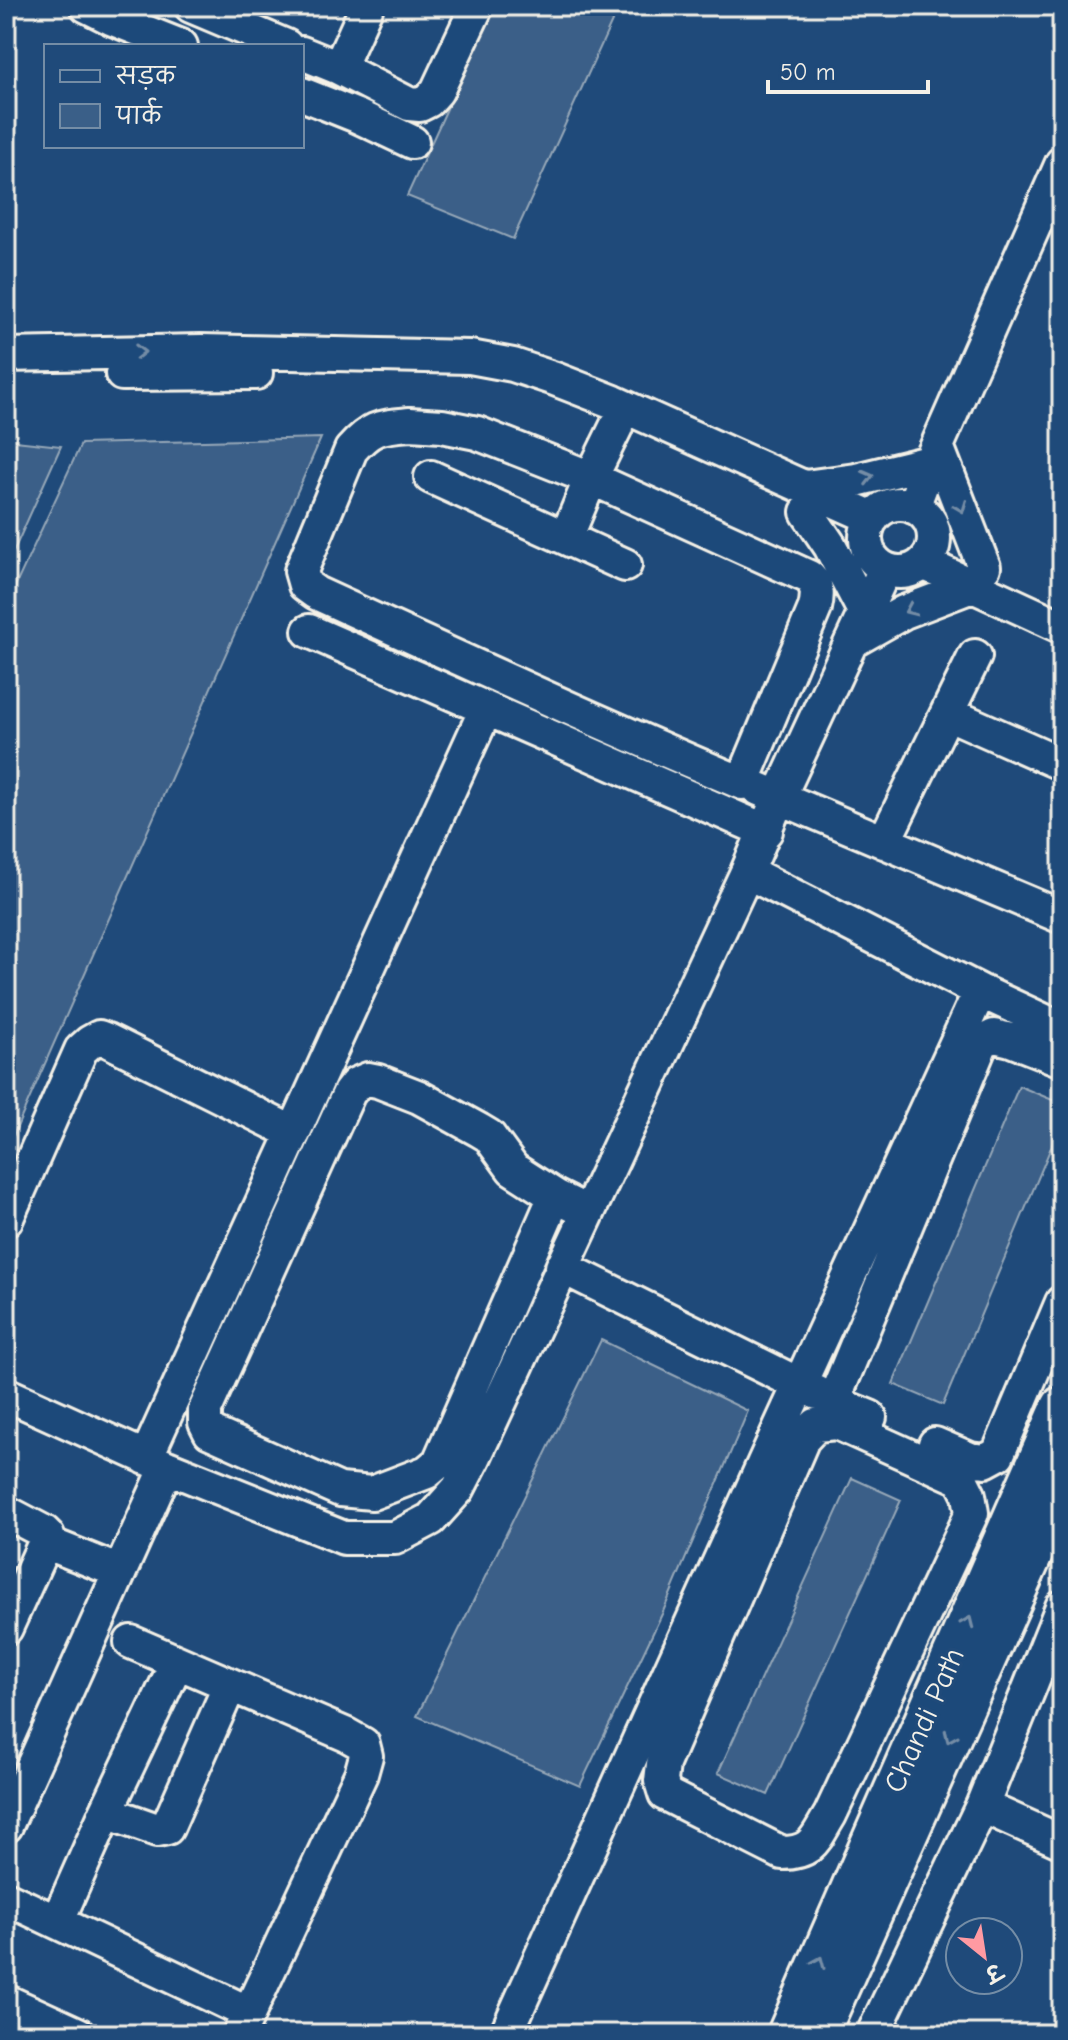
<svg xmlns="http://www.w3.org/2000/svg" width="1068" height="2040" font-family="'Comic Neue','Playpen Sans Deva',sans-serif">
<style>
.green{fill:#3a5f88;stroke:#97a8b8;stroke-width:2}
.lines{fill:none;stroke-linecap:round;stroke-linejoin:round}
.minor-casing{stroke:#f4f1e8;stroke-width:38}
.major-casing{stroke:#f4f1e8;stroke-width:46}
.minor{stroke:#1f4a7a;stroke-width:32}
.major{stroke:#1f4a7a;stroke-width:40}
.oneway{stroke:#748da6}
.labels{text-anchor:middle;stroke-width:7;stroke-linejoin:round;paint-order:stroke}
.street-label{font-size:30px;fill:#f4f1e8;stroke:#1f4a7a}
</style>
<rect width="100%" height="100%" fill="#1f4a7a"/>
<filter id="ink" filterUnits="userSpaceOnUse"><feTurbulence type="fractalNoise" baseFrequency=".0125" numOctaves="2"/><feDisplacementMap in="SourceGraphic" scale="16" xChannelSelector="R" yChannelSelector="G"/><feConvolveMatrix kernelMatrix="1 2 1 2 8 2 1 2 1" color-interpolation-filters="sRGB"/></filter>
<g filter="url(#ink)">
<path class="green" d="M 494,6 L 619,6 L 513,239 L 407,196 Z
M 321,438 L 6,1152 L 6,606 L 81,444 Z
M 6,440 L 61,446 L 6,568 Z
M 1019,1086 L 1062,1104 L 1062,1121 L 943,1405 L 893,1384 Z
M 601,1340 L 748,1411 L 662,1614 L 580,1786 L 417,1716 Z
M 852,1478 L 901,1500 L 768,1795 L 718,1773 Z"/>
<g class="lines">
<g class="minor-casing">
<path id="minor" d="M 87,6 L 113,19 L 181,46
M 191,6 L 286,46
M 302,53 L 339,68 L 409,104 L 420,105 L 428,101 L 437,91 L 477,6
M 339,68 L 367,6
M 302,94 L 357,116 L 412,142
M 6,355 L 201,351 L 470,357 L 513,365 L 555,379 L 614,402 L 873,518
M 122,374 L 256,373
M 410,424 L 442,426 L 477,433 L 591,478 L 809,577 C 818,586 818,595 815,608 L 742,783 C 599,723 458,658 316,593 L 305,585 L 301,571 L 351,450 C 372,426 380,427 410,424 Z
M 937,446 L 984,567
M 431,477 L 625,565
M 805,487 L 856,480 L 930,462
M866 538a34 34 0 1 1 68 0a34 34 0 1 1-68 0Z
M 913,507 L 930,462 L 1062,163
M 807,512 L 830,546 L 865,613
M 566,538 L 591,478 L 616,427
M 923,563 L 1062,627
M 309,631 L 766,831
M 851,642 L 904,612 L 972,586
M 947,713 L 975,656
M 759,789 L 1062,917
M 884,842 L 947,713 L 1062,764
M 747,872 L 980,991 L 1062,1029
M 555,1196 L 513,1169 L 489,1136 L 479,1130 L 419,1097 L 378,1081 L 368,1079 L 356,1084 L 349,1093 L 205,1410 L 205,1422 L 210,1432 L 340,1490 L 372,1493 L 427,1472 L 439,1462 L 555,1196 L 587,1212
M 6,1220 L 81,1050 L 90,1042 L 99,1037 L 107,1040 L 294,1133
M 562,1267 L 817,1393
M 6,1394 L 167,1467 L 344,1538 L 395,1538 L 431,1519 L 458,1489 L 474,1458 L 747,872 L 779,797 L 885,569
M 870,1417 L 833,1402 L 982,1042 L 994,1036 L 1011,1040 L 1062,1060
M 780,1427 L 803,1439 L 816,1425 L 837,1423 L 961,1479 L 969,1495 L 972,1513 L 830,1815 C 815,1839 813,1853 782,1853 L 665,1794 L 661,1781 L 663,1764 L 803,1439
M 935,1444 L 970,1459 L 985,1461 L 998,1454 L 1062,1302
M 146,1458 L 486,709
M 6,1512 L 44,1532 L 48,1536 L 6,1628
M 45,1542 L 120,1572
M 1062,1607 L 982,1806 L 1062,1842
M 131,1642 L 347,1735 L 363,1744 L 366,1756 L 361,1774 L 249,2013
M 177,1662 L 106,1812 L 157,1830 L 167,1828 L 230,1685
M 6,1826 L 167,1467
M 6,1898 L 249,2013 L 239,2034
M 57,1922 L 106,1812
M 6,2001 L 78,2034
M 506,2034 L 780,1427 L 980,991
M 873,2034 L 982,1806"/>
</g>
<g class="major-casing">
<path id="major" d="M 824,2020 L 1062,1487
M 788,2034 L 1062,1407"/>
</g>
<use href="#minor" class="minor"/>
<use href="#major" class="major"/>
</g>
<defs><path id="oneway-chevron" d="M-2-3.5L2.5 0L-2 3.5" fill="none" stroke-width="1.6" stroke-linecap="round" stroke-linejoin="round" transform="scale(2)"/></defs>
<g class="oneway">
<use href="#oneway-chevron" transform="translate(140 352) rotate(-1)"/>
<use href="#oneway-chevron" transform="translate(868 477) rotate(-14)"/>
<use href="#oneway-chevron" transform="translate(961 507) rotate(69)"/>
<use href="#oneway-chevron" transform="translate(910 610) rotate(156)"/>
<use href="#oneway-chevron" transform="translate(968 1622) rotate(-66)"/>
<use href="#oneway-chevron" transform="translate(950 1737) rotate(114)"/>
<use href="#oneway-chevron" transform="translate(819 1962) rotate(-67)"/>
</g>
</g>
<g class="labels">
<g class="street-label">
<text transform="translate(924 1720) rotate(-66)" y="10">Chandi Path</text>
</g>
</g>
<rect width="1068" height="2040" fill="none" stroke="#1f4a7a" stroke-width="32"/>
<rect x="16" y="16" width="1036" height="2008" fill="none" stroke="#f4f1e8" stroke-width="3" filter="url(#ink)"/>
<rect x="44" y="44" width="260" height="104" fill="#1f4a7a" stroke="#748da6" stroke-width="2"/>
<rect x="60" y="70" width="40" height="12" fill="#1f4a7a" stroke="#748da6" stroke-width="2"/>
<text x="116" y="84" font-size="24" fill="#f4f1e8">सड़क</text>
<rect x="60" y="104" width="40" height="24" fill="#3a5f88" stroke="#748da6" stroke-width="2"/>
<text x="116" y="124" font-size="24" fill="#f4f1e8">पार्क</text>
<g transform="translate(984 1956) rotate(150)"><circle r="38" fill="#1f4a7a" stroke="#748da6" stroke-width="2"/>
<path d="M0-6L14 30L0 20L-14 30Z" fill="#ff9aa2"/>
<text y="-12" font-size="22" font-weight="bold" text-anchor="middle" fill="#f4f1e8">उ</text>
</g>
<path d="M768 80v12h160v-12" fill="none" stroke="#f4f1e8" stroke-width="4"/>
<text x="780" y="80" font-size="24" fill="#f4f1e8" stroke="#1f4a7a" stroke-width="6" paint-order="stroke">50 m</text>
</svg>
